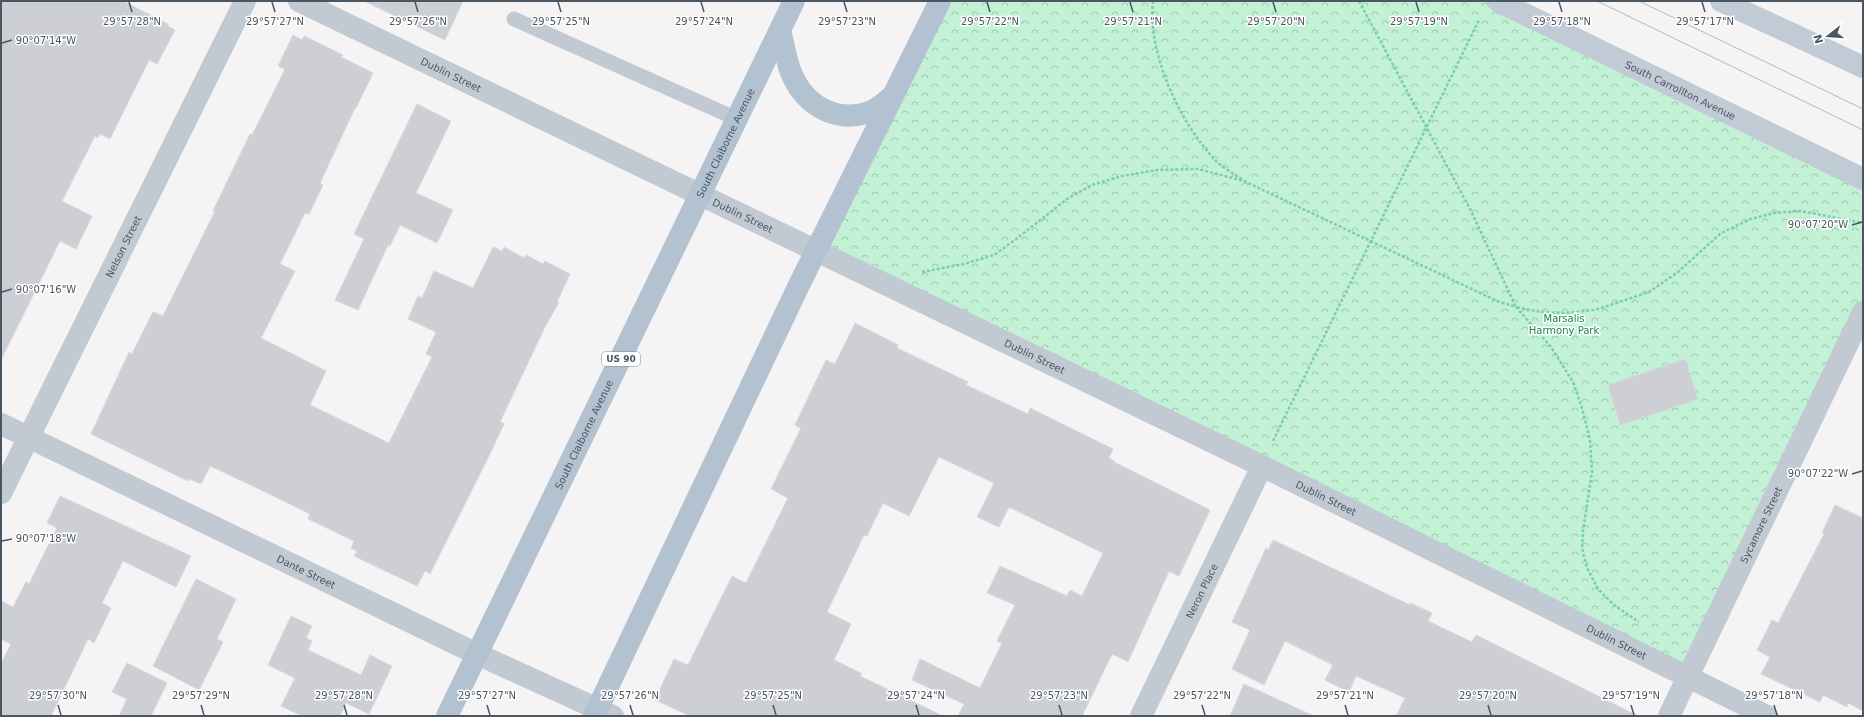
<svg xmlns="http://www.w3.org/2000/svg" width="1864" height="717" font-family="'DejaVu Sans',sans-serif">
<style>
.forest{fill:url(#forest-crowns)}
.building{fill:#cdcfd5;stroke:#d7d9de}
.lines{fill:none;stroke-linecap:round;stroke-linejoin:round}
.path{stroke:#7ad0a6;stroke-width:2.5;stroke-dasharray:3 2;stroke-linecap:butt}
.service{stroke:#c1cad2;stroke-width:15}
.minor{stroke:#c1cad2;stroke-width:22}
.secondary{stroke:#c1cbd6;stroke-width:22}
.primary{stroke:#b3c2d1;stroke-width:22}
.tram{stroke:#b5b8bd;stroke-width:1}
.ticks{fill:none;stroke:#4a5661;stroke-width:1.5}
.labels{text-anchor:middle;stroke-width:3;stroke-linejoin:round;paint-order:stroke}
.shield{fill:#fff;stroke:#808990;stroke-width:1}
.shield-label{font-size:9px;font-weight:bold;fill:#4a5661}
.street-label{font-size:10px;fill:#4a5661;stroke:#fff}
.park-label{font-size:10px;fill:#17864f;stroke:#fff}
.ticks-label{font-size:10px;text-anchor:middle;fill:#4a5661;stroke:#fff;stroke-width:3;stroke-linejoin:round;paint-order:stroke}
</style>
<defs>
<pattern id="forest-crowns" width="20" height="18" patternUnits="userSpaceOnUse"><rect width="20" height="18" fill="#c3f1d5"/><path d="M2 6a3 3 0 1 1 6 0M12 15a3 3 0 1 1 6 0" fill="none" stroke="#a0c6b0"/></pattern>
</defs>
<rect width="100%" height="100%" fill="#f5f3f3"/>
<path class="forest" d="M 940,1 L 1498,1 L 1863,179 L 1863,312 L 1687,677 L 816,250 Z"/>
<path class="building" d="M 1,1 L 123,1 L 168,24 L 168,26 L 175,30 L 157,64 L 149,60 L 110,139 L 100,134 L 98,138 L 95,136 L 62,201 L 92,216 L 76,249 L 60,241 L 1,360 Z
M 364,1 L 463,1 L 445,40 Z
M 293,35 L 302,40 L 304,36 L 343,55 L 341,57 L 373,73 L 356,108 L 355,108 L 320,183 L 323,185 L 309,214 L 305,213 L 280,264 L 295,271 L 261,338 L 326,371 L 310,405 L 389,443 L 432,357 L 426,354 L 436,332 L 408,319 L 418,296 L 422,298 L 434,271 L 473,288 L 493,247 L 502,251 L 504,247 L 524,258 L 526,255 L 543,264 L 545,261 L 570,274 L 557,302 L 559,302 L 545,327 L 500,422 L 504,424 L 487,460 L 430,574 L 425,571 L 417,586 L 354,556 L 357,551 L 351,548 L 354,541 L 308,519 L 310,514 L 259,489 L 210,466 L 201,484 L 189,479 L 188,481 L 91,434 L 129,352 L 132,354 L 153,312 L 163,316 L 215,211 L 213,211 L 250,134 L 252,135 L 285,69 L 278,66 Z
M 417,104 L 451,121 L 416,193 L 453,210 L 437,243 L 400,225 L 390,246 L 388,245 L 358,310 L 335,300 L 364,239 L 354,234 Z
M 855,323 L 898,345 L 897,348 L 968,382 L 966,385 L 1028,414 L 1030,408 L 1113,449 L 1109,458 L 1114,461 L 1114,462 L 1210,510 L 1179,576 L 1169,571 L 1128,662 L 1112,654 L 1082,716 L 958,716 L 964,704 L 912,680 L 920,659 L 980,688 L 1002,643 L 997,641 L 1015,605 L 987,593 L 1000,566 L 1067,596 L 1070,590 L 1082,596 L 1103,553 L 1009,507 L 999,527 L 977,517 L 994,483 L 939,457 L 909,516 L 883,503 L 867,536 L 864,535 L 827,612 L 851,624 L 834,660 L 861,673 L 860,676 L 943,716 L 690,716 L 655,700 L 674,659 L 688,665 L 732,576 L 746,583 L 788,498 L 771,489 L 801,428 L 795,425 L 826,360 L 835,364 Z
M 1685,359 L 1698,399 L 1620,425 L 1608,385 Z
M 60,496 L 191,556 L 176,587 L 123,561 L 102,603 L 111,608 L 94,643 L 88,639 L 51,716 L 1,716 L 1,664 L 11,644 L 1,639 L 1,601 L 13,607 L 26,582 L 29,584 L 57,528 L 47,523 Z
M 1835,505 L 1863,518 L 1863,711 L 1848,703 L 1847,707 L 1823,695 L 1820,702 L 1761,674 L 1770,657 L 1757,650 L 1772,620 L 1778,623 L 1824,534 L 1822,533 Z
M 1273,540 L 1410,605 L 1410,603 L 1432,613 L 1428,621 L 1472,642 L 1476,635 L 1638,716 L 1396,716 L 1405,698 L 1356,676 L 1349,692 L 1325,680 L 1333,665 L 1285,641 L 1264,685 L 1232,669 L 1250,630 L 1232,622 L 1266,548 L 1268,550 Z
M 196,579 L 236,599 L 217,639 L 223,642 L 199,690 L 153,666 Z
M 291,616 L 312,626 L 306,638 L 312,641 L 308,650 L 361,675 L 370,655 L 392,666 L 369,714 L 346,703 L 340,716 L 302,716 L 281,706 L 295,678 L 268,665 Z
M 127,663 L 167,683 L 151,716 L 119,716 L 127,699 L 112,692 Z
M 1244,684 L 1314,716 L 1230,716 Z"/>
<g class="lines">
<path class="path" d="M 1153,1 C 1147,54 1180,122 1215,160 C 1223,168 1234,174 1243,180
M 1359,1 L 1471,211 L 1516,307 L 1541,312 L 1566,313 L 1595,310 L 1649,292 L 1678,272 L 1721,233 L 1751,219 L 1774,213 L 1801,211 L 1863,223
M 922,272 L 964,264 L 994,255 L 1015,240 L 1067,199 L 1092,185 L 1122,176 L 1157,170 L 1198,169 L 1244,181 L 1497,301 L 1516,307 L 1551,347 L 1573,382 L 1582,408 L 1590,440 L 1592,472 L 1583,531 L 1582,548 L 1587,568 L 1598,589 L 1614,605 L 1639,622
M 1273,441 L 1479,20"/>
<path class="service" d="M 514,19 L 737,119"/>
<g class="minor">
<path id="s1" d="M 299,1 L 1262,466 L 1767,716"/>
<path id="s2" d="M 1,424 L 477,654 L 613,716"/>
<path id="s3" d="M 1,493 L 245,1"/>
<path id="s4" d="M 1141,716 L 1262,466"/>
<path id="s5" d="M 1669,716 L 1863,312"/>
</g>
<g class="secondary">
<path id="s6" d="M 1498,1 L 1863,179"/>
<path d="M 1721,1 L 1863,67"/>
</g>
<g class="primary">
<path d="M 780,30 C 784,45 786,61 792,75 C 807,108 840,125 874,110 C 880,107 886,101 892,97"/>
<path id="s7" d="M 447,716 L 794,1"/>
<path d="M 594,716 L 800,283 L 940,1"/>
</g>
<path class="tram" d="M 1597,1 L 1863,130
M 1639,1 L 1863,109"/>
</g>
<path class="ticks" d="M 129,2 L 132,12M 272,2 L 275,12M 415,2 L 418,12M 558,2 L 561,12M 701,2 L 704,12M 844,2 L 847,12M 987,2 L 990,12M 1130,2 L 1133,12M 1273,2 L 1276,12M 1416,2 L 1419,12M 1559,2 L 1562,12M 1702,2 L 1705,12M 2,43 L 12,40M 1852,225 L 1862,222M 2,292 L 12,289M 1852,474 L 1862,471M 2,541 L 12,539M 58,705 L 61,715M 201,705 L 204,715M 344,705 L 347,715M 487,705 L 490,715M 630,705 L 633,715M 773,705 L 776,715M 916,705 L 919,715M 1059,705 L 1062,715M 1202,705 L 1205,715M 1345,705 L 1348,715M 1488,705 L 1491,715M 1631,705 L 1634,715M 1774,705 L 1777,715"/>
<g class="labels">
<rect class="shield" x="602" y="352" width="38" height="14" rx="3"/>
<g class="shield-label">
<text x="621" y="362">US 90</text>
</g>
<g class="street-label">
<text dy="4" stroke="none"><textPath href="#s1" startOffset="169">Dublin Street</textPath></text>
<text dy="4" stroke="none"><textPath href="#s6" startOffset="203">South Carrollton Avenue</textPath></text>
<text dy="4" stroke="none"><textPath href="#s7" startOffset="637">South Claiborne Avenue</textPath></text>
<text dy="4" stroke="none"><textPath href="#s1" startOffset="493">Dublin Street</textPath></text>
<text dy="4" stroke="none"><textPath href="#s3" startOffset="275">Nelson Street</textPath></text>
<text dy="4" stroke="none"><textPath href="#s1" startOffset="817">Dublin Street</textPath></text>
<text dy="4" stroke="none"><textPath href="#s7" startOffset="313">South Claiborne Avenue</textPath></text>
<text dy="4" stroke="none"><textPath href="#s1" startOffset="1141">Dublin Street</textPath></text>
<text dy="4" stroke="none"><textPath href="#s5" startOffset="212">Sycamore Street</textPath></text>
<text dy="4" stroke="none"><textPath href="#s2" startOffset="339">Dante Street</textPath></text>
<text dy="4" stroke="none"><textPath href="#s4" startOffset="139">Neron Place</textPath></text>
<text dy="4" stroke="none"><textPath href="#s1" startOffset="1465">Dublin Street</textPath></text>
</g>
<g class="park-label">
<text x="1564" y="322">Marsalis<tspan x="1564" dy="12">Harmony Park</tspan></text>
</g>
</g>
<g class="ticks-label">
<text x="990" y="25">29°57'22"N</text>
<text x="1562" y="25">29°57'18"N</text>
<text x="132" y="25">29°57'28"N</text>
<text x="275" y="25">29°57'27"N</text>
<text x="418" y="25">29°57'26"N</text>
<text x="561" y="25">29°57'25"N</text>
<text x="704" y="25">29°57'24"N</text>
<text x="847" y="25">29°57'23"N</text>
<text x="1133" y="25">29°57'21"N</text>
<text x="1276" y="25">29°57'20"N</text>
<text x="1419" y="25">29°57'19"N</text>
<text x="1705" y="25">29°57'17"N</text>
<text x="46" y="44">90°07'14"W</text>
<text x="1818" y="228">90°07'20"W</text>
<text x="46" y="293">90°07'16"W</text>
<text x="1818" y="477">90°07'22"W</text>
<text x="46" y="542">90°07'18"W</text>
<text x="58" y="699">29°57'30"N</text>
<text x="201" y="699">29°57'29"N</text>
<text x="344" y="699">29°57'28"N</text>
<text x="487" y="699">29°57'27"N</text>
<text x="630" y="699">29°57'26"N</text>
<text x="773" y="699">29°57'25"N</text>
<text x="916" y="699">29°57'24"N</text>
<text x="1059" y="699">29°57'23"N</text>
<text x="1202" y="699">29°57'22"N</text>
<text x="1345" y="699">29°57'21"N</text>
<text x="1488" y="699">29°57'20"N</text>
<text x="1631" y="699">29°57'19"N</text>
<text x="1774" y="699">29°57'18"N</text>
</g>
<rect width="1864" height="717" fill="none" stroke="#4a5661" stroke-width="4"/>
<g transform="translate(1828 36) rotate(253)" stroke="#ffffff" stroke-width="3" paint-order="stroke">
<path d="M0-3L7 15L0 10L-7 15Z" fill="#4a5661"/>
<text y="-6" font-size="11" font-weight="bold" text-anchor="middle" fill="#4a5661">N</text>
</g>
</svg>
